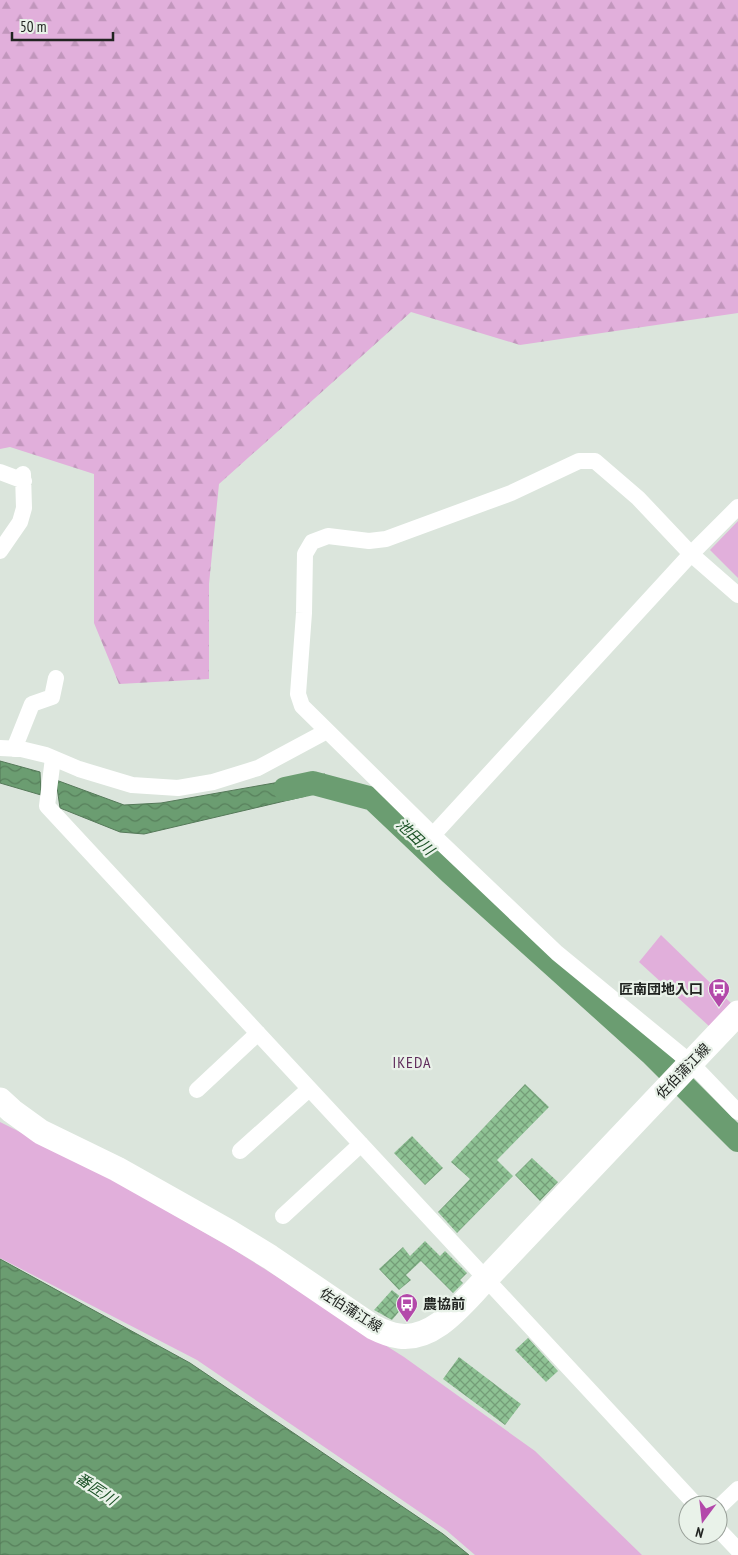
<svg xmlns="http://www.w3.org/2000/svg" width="738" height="1555" font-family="'PT Sans Narrow','Noto Sans JP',sans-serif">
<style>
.green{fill:#e1afdb}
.forest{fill:url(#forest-firs)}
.water{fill:url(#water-waves);stroke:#557959}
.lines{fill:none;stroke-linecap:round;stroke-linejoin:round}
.river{stroke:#6b9d71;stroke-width:24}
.building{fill:url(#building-cross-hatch)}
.street{stroke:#fff;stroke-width:16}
.primary{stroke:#fff;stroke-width:25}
.labels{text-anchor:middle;stroke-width:4.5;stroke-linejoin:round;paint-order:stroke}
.poi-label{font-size:14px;font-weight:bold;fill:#212421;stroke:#e9f2e9;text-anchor:end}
.street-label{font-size:14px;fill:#212421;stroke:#e9f2e9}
.water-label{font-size:15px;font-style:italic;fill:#195024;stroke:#e9f2e9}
.quarter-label{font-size:16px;letter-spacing:1px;fill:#602d5c;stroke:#e9f2e9}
</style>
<defs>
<pattern id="forest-firs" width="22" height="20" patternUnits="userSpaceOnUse" patternTransform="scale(1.25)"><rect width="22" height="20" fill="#e1afdb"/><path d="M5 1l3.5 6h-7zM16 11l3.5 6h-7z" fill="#c196bc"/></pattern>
<pattern id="water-waves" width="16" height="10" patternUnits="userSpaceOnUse" patternTransform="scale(1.25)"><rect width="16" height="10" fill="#6b9d71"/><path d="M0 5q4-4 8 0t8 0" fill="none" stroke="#58805c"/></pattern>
<pattern id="building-cross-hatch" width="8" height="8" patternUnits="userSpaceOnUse" patternTransform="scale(1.25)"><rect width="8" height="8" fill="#8ec294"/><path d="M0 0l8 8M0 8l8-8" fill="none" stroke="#749d78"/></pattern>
</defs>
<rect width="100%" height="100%" fill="#dbe5dc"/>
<path class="green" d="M 738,521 L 738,578 L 710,550 Z
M 661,935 L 733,1005 L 710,1027 L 639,962 Z
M 0,1122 L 96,1170 L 233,1249 L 404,1357 L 535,1451 L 642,1555 L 475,1555 L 446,1530 L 197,1360 L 0,1258 Z"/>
<path class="forest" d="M 0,0 L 738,0 L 738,313 L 520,345 L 411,312 L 219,484 L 209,584 L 209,679 L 119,684 L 94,623 L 94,474 L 10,447 L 0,449 Z"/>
<path class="water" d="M 0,761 L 40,772 L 41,795 L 0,783 Z
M 325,774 L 306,796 L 144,834 L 120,832 L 60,808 L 56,780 L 124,805 L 161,803 Z
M 0,1259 L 190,1363 L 443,1534 L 469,1555 L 0,1555 Z"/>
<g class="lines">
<path class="river" d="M 285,789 L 313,783 L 373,799 L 450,872 L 651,1053 L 738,1140"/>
</g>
<path class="building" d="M 525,1084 L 549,1107 L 497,1160 L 513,1176 L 457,1233 L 438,1212 L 470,1179 L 451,1162 Z
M 412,1136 L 443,1168 L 425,1185 L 394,1153 Z
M 532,1158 L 558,1182 L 540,1201 L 515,1175 Z
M 425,1241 L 440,1256 L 445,1251 L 467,1273 L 460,1280 L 463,1283 L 453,1293 L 421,1261 L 406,1275 L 411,1280 L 399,1290 L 379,1269 L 403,1247 L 410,1256 Z
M 392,1290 L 407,1302 L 392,1320 L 374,1310 Z
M 528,1338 L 558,1371 L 546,1382 L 515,1350 Z
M 459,1357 L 521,1404 L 505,1425 L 443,1379 Z"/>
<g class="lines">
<path class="street" d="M 0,472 L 24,481
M 0,551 L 20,522 L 24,508 L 23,474
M 738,595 L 691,554 L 638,498 L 595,461 L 579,461 L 511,493 L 386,539 L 369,541 L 328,536 L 312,542 L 305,554 L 304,613 L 298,694 L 302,706 L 433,835 L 557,953 L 691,1063 L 738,1112
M 0,748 L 21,749 L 46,755 L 79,769 L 132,785 L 178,788 L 213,782 L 258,768 L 327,731
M 14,749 L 32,704 L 52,697 L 56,678
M 53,758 L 47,806 L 696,1505
M 433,835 L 691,554 L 738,507
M 197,1090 L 258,1033
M 240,1151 L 309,1089
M 283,1216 L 361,1144
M 718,1508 L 738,1489
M 718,1529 L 738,1550"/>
<path class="primary" d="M 0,1100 L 12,1111 L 41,1132 L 117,1169 L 229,1232 L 270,1257 L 373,1327 C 381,1331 390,1335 399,1336 C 435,1341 463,1302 486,1279 L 738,1013"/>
</g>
<defs>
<g id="bus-pin" transform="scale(1.125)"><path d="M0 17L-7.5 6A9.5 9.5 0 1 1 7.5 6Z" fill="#b349aa" stroke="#e9f2e9"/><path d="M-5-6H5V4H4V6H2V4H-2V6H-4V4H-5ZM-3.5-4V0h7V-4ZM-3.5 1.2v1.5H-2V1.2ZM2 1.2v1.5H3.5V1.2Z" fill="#fff"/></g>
</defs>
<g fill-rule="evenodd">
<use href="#bus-pin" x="719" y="989"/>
<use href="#bus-pin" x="407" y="1304"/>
</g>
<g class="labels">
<g class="poi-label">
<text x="703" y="994">匠南団地入口</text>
<text x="423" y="1309" text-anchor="start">農協前</text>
</g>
<g class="street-label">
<text transform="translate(683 1071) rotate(-46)" y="5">佐伯蒲江線</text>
<text transform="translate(351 1310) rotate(32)" y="5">佐伯蒲江線</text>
</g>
<g class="water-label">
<text transform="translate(415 837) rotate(43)" y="5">池田川</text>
<text transform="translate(96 1489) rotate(34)" y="5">番匠川</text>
</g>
<g class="quarter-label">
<text x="412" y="1068">IKEDA</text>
</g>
</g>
<g transform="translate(703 1520) rotate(195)"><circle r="24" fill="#e9f2e9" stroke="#99a099"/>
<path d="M0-4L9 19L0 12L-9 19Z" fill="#b349aa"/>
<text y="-8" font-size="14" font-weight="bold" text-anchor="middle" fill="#212421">N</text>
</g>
<path d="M12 32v8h101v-8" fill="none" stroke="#212421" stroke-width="2.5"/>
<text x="20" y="32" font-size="15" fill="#212421" stroke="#e9f2e9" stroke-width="4" paint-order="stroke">50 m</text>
</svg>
